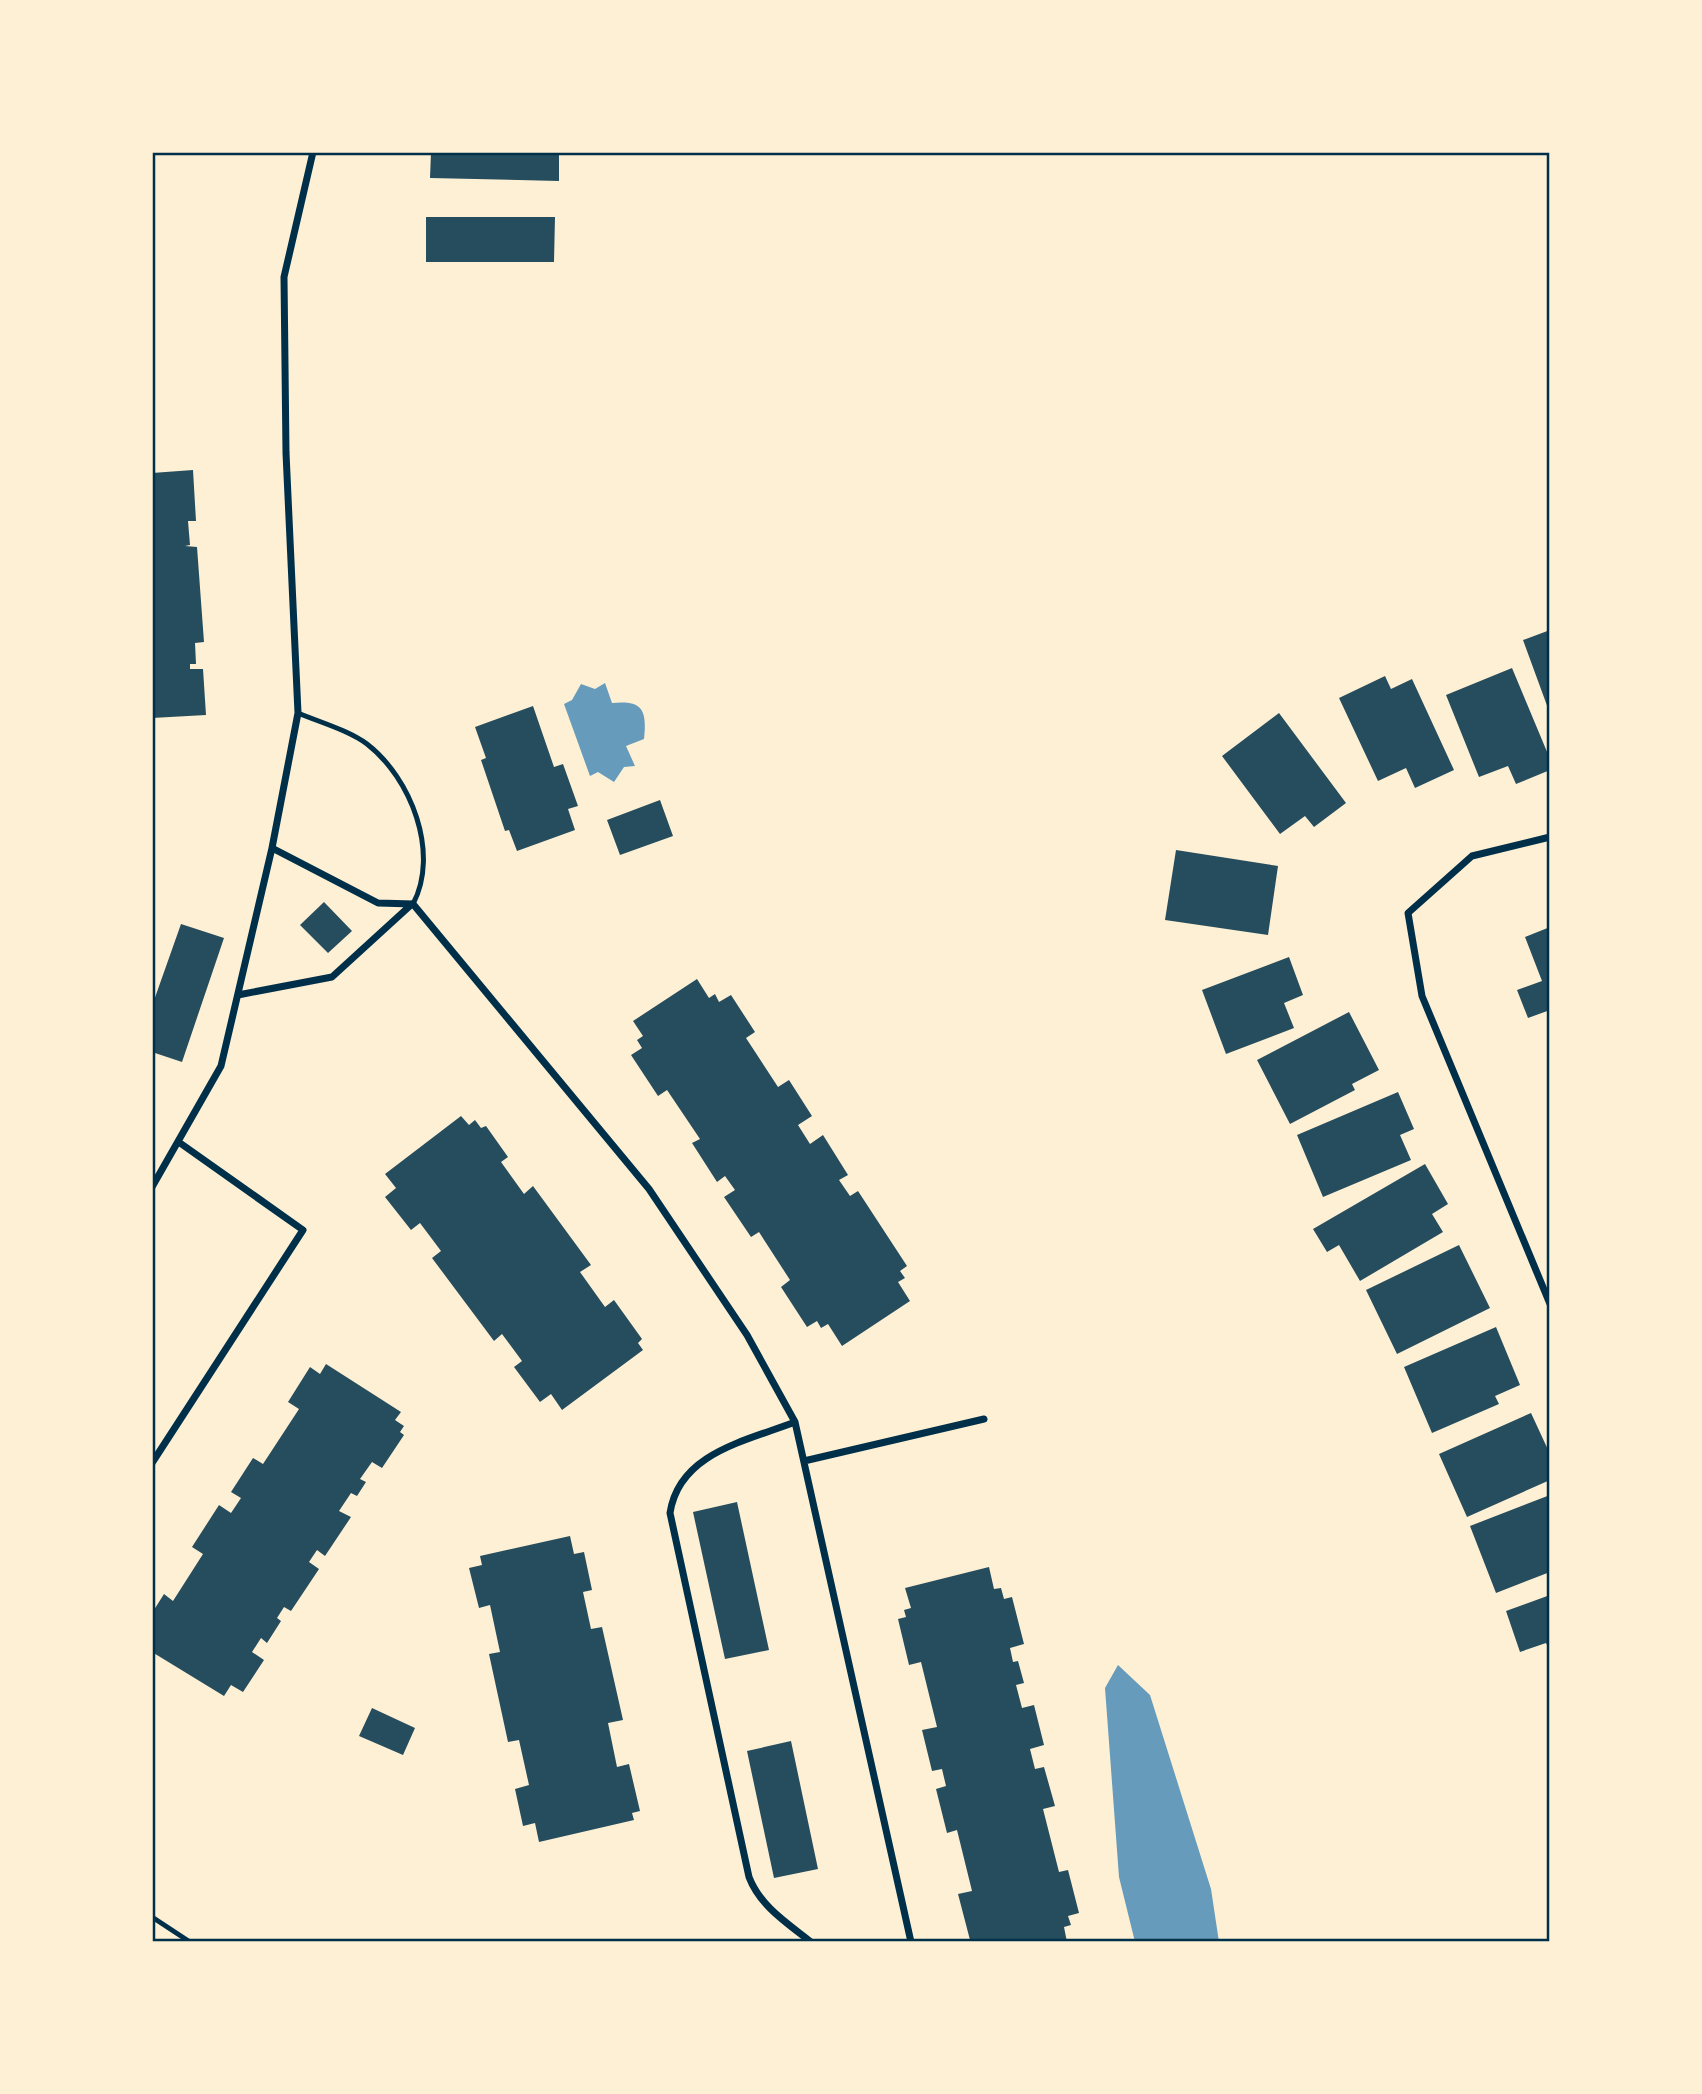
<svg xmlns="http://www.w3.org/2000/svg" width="1702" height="2094" font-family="Spectral,serif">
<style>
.water{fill:#669bbc}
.building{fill:#264d5e}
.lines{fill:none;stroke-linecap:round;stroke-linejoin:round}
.service{stroke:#003049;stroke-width:5}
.minor{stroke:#003049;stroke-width:7}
.neatline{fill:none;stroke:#003049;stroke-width:2.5}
</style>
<rect width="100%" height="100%" fill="#fdf0d5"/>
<path class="water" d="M 605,683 L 612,703 C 643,700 647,710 644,739 L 626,746 L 635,766 L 624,767 L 614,782 L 598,772 L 590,776 L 564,704 L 572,700 L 581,684 L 595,689 Z
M 1118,1665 L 1150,1695 L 1211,1889 L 1219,1942 L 1135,1942 L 1119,1877 L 1105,1688 Z"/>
<path class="building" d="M 431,152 L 559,152 L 559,181 L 430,178 Z
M 426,217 L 555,217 L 554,262 L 426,262 Z
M 193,470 L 196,521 L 188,521 L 190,545 L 185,546 L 197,547 L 204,642 L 195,643 L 196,664 L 190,664 L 190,669 L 203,669 L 206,715 L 152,718 L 152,473 Z
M 1550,630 L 1550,711 L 1549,711 L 1523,640 Z
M 1512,668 L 1550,759 L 1550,770 L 1516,784 L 1508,766 L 1479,777 L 1446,695 Z
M 1385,676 L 1391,689 L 1412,679 L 1454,770 L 1415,788 L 1406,768 L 1378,781 L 1339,698 Z
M 533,706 L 554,767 L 563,764 L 578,806 L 568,809 L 575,830 L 517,851 L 509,830 L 505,831 L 481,760 L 486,758 L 475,727 Z
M 1279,713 L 1346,803 L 1314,827 L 1305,816 L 1280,834 L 1222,756 Z
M 660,800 L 673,836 L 620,855 L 607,820 Z
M 1176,850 L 1278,866 L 1268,935 L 1165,920 Z
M 324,902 L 352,931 L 328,953 L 300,925 Z
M 181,924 L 224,938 L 182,1062 L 152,1052 L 152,1006 Z
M 1550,927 L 1550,1010 L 1528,1018 L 1517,990 L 1542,981 L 1525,937 Z
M 1289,957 L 1303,995 L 1284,1003 L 1294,1028 L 1226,1054 L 1202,990 Z
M 697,979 L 709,998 L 715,994 L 719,1002 L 731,995 L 755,1032 L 746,1038 L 778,1087 L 789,1080 L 812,1116 L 798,1125 L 810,1144 L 823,1135 L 848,1175 L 839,1180 L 850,1196 L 858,1191 L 907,1266 L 900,1271 L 905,1278 L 898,1282 L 910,1301 L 842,1346 L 828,1324 L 821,1328 L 817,1321 L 807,1327 L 781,1287 L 790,1280 L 759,1232 L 751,1237 L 724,1197 L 735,1190 L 725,1176 L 717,1182 L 692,1143 L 700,1139 L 667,1090 L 658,1096 L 631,1055 L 642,1048 L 637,1040 L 643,1036 L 633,1021 Z
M 1349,1012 L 1379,1070 L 1352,1084 L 1355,1090 L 1290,1124 L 1257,1060 Z
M 1398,1092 L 1414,1129 L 1400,1135 L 1411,1160 L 1323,1197 L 1297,1135 Z
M 461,1116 L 469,1125 L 475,1120 L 481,1128 L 486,1126 L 508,1157 L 501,1162 L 524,1194 L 533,1186 L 591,1265 L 580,1272 L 605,1307 L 614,1300 L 642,1339 L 638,1343 L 643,1350 L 562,1410 L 551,1394 L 540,1402 L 514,1367 L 522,1361 L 502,1334 L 494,1341 L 432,1258 L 441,1251 L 420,1223 L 411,1230 L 385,1197 L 396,1188 L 385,1174 Z
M 1425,1164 L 1448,1204 L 1432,1214 L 1443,1232 L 1360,1281 L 1339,1245 L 1327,1252 L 1313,1229 Z
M 1459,1245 L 1490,1308 L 1397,1354 L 1366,1290 Z
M 1496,1327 L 1520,1385 L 1495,1396 L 1499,1404 L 1432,1433 L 1404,1367 Z
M 326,1364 L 401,1412 L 395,1420 L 404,1426 L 400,1432 L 404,1435 L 382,1468 L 372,1462 L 360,1479 L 366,1482 L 357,1496 L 351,1493 L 339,1511 L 351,1517 L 325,1556 L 317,1550 L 309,1562 L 319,1569 L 291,1611 L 284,1607 L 277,1618 L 281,1621 L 267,1643 L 261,1638 L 252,1652 L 264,1660 L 243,1692 L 231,1685 L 224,1696 L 152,1652 L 152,1613 L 164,1594 L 173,1601 L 203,1554 L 192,1547 L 219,1505 L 231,1513 L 241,1498 L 231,1492 L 253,1458 L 263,1464 L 299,1409 L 288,1402 L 310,1367 L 320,1374 Z
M 1531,1413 L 1550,1454 L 1550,1480 L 1467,1517 L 1439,1454 Z
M 1550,1495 L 1550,1572 L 1496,1593 L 1470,1526 Z
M 737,1502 L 769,1650 L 725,1659 L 693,1512 Z
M 570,1536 L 574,1554 L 584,1552 L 592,1590 L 583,1592 L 591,1629 L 602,1627 L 623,1720 L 608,1723 L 617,1767 L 629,1764 L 640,1811 L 632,1813 L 634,1820 L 539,1842 L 535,1823 L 523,1826 L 515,1789 L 529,1785 L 519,1740 L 508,1742 L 489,1654 L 500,1652 L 490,1605 L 479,1608 L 469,1568 L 482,1565 L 480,1556 Z
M 989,1567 L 994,1589 L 1001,1588 L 1004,1599 L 1012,1597 L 1024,1644 L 1010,1648 L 1013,1662 L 1018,1661 L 1024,1683 L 1016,1685 L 1022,1708 L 1034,1705 L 1044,1745 L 1030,1749 L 1035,1769 L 1044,1767 L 1055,1806 L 1043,1809 L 1059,1872 L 1068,1870 L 1079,1913 L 1068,1916 L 1071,1925 L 1064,1927 L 1067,1942 L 970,1940 L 958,1894 L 972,1891 L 957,1830 L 947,1833 L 936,1789 L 946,1786 L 942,1769 L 932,1771 L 922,1730 L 937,1727 L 921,1662 L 909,1665 L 898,1619 L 906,1617 L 904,1610 L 911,1608 L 905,1588 Z
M 1550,1595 L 1550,1651 L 1546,1643 L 1520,1652 L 1506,1611 Z
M 372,1708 L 415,1728 L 403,1755 L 359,1736 Z
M 791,1741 L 818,1869 L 774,1878 L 747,1751 Z"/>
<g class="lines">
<path class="service" d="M 298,713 C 319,722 348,730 367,744 C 411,778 440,853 413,904
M 152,1917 L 190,1942"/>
<path class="minor" d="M 313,152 L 284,277 L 286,453 L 298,713 L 272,848 L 378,903 L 413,904 L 649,1189 L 747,1335 L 795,1422 L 911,1942
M 1550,837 L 1472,856 L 1408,913 L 1422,996 L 1550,1304
M 238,995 L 332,977 L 412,904
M 152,1187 L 221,1066 L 272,848
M 795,1422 C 746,1441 679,1453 670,1513 L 749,1877 C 760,1906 787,1923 811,1942
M 804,1461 L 984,1419
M 152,1463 L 303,1230 L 180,1143"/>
</g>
<rect width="1702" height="2094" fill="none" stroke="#fdf0d5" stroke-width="308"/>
<rect x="154" y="154" width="1394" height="1786" class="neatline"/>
</svg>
